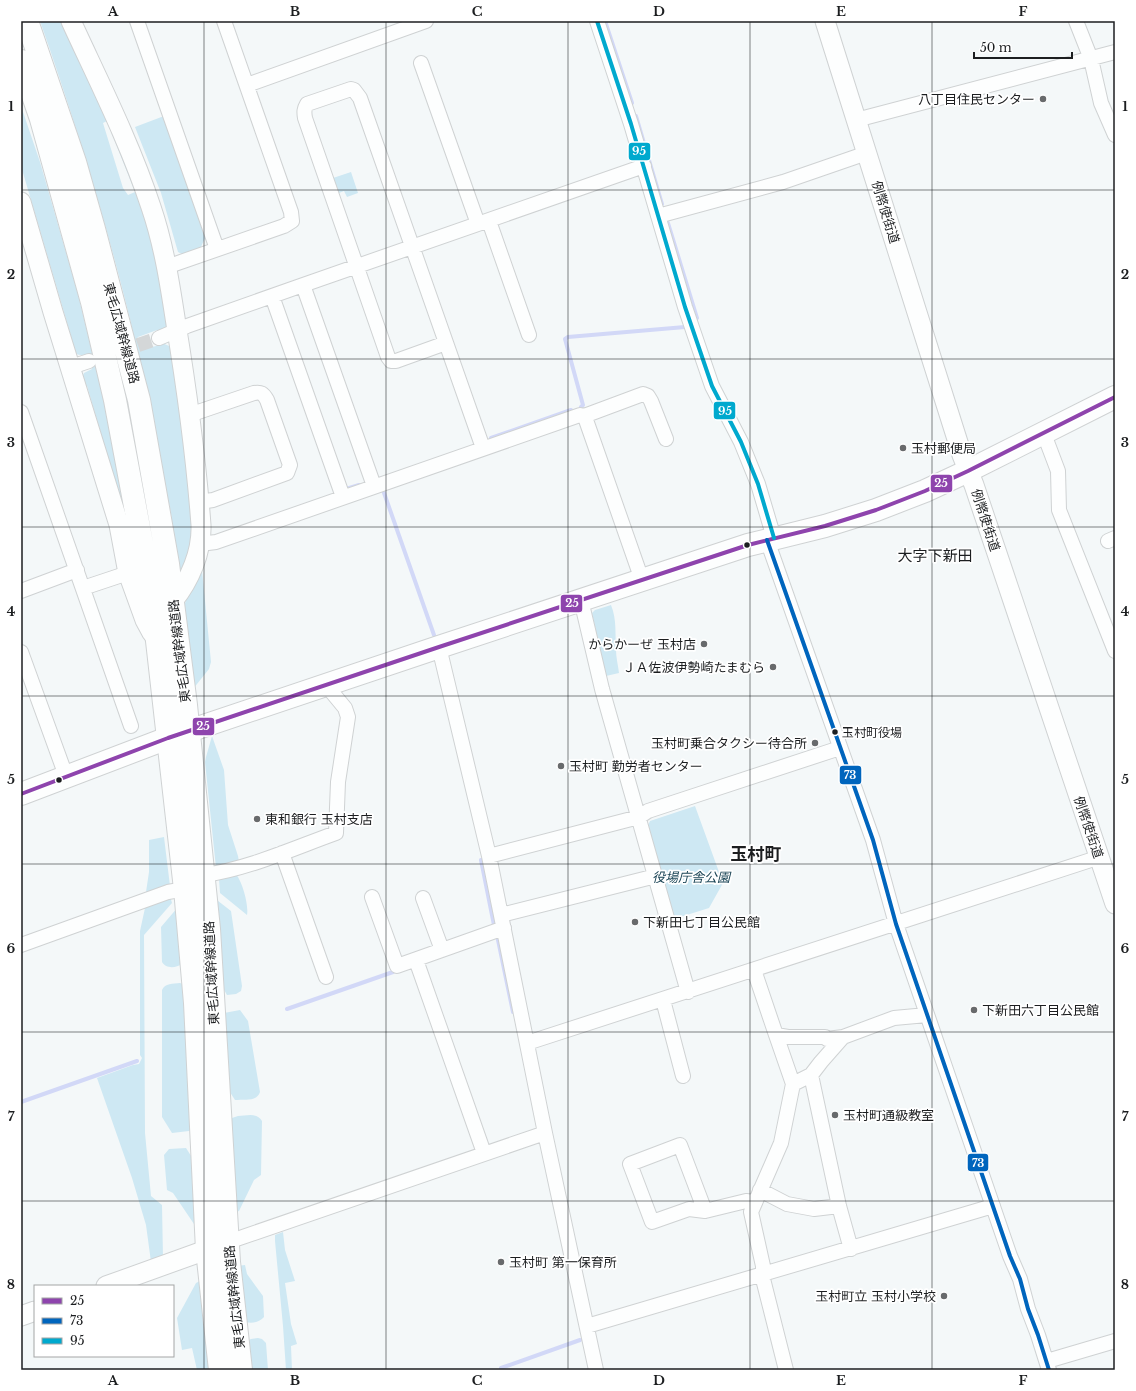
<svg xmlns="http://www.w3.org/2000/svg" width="1136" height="1391" font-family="'Libre Baskerville','Noto Sans JP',serif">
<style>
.green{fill:#cee8f3;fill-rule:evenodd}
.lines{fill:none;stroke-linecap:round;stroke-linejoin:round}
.stream{stroke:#d2d8f7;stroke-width:4}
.street-tunnel{stroke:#d4d7d8;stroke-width:14;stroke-dasharray:14 7;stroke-linecap:butt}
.street-casing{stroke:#cfd2d3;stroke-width:16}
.secondary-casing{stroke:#cfd2d3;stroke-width:21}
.primary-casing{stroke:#cfd2d3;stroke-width:24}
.highway-casing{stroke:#cfd2d3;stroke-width:24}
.street{stroke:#fdfefe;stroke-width:14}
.secondary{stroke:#fdfefe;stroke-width:19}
.primary{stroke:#fdfefe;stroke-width:22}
.highway{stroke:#fdfefe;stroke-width:22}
.bus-1-casing{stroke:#fff;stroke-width:7}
.bus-2-casing{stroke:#fff;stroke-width:7}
.bus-3-casing{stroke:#fff;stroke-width:7}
.bus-1{stroke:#8e44ad;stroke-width:4}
.bus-2{stroke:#0065bd;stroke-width:4}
.bus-3{stroke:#00a9ce;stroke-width:4}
.grid{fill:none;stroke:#1c1e20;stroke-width:1;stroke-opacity:0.55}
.poi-dot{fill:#686a6c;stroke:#fff;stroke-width:1.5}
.bus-dot{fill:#1c1e20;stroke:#fff;stroke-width:1.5}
.labels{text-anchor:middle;stroke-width:3.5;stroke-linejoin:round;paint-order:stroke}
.bus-label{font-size:12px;fill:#1c1e20;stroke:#fff;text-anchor:start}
.poi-label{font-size:13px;fill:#1c1e20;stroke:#fff;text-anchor:start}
.street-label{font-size:13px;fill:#1c1e20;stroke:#fff}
.park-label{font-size:13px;font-style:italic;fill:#1a4455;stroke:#fff}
.quarter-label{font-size:15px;fill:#1c1e20;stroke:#fff}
.district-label{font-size:17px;font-weight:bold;fill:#1c1e20;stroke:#fff}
.line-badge{stroke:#fff;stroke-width:1.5}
.badge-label{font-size:11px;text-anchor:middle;font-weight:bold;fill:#fff}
.neatline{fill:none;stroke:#1c1e20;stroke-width:1.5}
.grid-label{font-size:13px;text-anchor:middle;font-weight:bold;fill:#1c1e20}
</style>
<rect width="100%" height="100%" fill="#f4f8f9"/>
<path class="green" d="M 40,21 L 65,21 L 110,119 L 153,234 L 169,328 L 158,332 L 157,330 L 138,337 L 137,339 L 140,350 L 160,345 L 160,342 L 176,349 L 195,525 L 183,573 L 178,566 L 170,520 L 172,519 C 163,472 154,425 144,379 C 117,257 81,138 40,21 ZM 107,121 L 135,192 L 128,195 L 123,188 L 103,123 Z
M 21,106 L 40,162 L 78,294 L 118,461 L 127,522 L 87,386 L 85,386 L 82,377 L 84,373 L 92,369 L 87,354 C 76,357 74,353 70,344 L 73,343 L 21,166 Z
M 164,116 L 206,236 L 200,249 L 184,255 L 178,252 L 161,193 L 135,127 Z
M 351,172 L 358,193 L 347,197 L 344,191 L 339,193 L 333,178 Z
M 201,560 L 211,662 L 209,669 L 193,689 L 184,606 Z
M 611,605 C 617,620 615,634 616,650 C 616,657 618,665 619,673 L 606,676 L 592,613 L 595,610 Z
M 212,736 L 224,770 L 228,825 L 238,856 L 239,862 L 216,868 L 205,762 L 206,757 Z
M 695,806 L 723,883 L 709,908 L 674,919 L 648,825 L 650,821 Z
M 164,837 L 170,886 L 148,893 L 146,892 L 149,872 L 149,840 Z
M 235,873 C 242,880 249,905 247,915 L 220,893 L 219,879 Z
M 170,896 L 172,903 L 144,935 L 145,1133 L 151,1196 L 162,1205 L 163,1258 L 151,1262 L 146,1225 L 132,1178 L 97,1078 L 133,1065 L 139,1064 L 142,1058 L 140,1055 L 140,931 L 145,908 L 151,906 L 151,903 Z
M 213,897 L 231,911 L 242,986 L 241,991 L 236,994 L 227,995 L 219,981 Z
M 178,907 L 182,964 C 176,968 166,969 162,962 L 161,927 Z
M 180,983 L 183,984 L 186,988 L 191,1129 L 189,1131 L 172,1133 L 162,1117 L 162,990 C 165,983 173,984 180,983 Z
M 240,1010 L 248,1021 L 260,1092 C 257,1102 244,1099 235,1100 L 226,1086 L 224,1013 Z
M 238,1116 C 246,1116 257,1112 262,1121 L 261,1175 L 254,1180 L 239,1211 L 234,1213 L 230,1120 L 232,1118 Z
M 186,1148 L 195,1162 L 197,1224 L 194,1224 L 173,1193 L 167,1190 L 164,1155 L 169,1149 Z
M 283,1232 L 285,1250 L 295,1281 L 285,1283 L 291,1324 L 297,1344 L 291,1346 L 292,1370 L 286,1370 L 283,1326 L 275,1241 L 275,1235 Z
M 245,1265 L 247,1274 L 263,1296 L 264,1317 C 260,1322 252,1324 246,1322 L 237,1266 Z
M 200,1281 L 212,1370 L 197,1370 L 192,1348 L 182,1350 L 177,1318 L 196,1283 Z
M 258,1338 L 262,1339 L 266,1343 L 268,1370 L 249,1370 L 247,1341 L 251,1339 Z"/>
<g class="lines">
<path class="stream" d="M 605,21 L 632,103
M 636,116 L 662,204
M 668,223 L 697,318
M 581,407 L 583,405 L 565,339 L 568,337 L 685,327
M 491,438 L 571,410
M 346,489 L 359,485
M 383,490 L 434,635
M 481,860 L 494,925
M 494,936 L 497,935 L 513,1012
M 287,1009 L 393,972
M 21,1102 L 137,1061
M 501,1368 L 580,1340"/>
<path class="street-tunnel" d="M 118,352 L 159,338"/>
<g class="street-casing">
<path id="street" d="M 137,21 L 217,249
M 597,21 L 631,124 L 685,307 L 712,386 L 741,442 L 758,484 L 774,538
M 1076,21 L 1091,59 L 1101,103 L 1115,135
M 421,63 L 478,224
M 247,85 L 426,21
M 856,120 L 1115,52
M 658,216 L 783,182 L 867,153
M 489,221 L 529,335
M 167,266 L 175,264 L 284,226 L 292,221 L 291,212 L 224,21
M 303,285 L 374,486
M 272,296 L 343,497
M 159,338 L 187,326 L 303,285 L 644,166
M 446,343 L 396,361 L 391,361 L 388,357 L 305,118 C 304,112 304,109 307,104 L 351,89 L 354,90 L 360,98 L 483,448
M 71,367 L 89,361
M 21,412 L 131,726
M 190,413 L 198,412 L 254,393 C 261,392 263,393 267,400 L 290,465 L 287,473 L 213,500 L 199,502
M 584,416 L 643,394 L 648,396 L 651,401 L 666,439
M 1044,434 L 1058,471 L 1059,510 L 1115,651
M 767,540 L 873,840 L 896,924 L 1010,1256 L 1020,1279 L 1028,1309 L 1038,1335 L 1049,1370
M 1108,541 L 1115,538
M 200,542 L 208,543 L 216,542 L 580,415 L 584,416 L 586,420 L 642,580
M 83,588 L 128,573
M 21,591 L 77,570
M 581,600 L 602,689 L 688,992
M 439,647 L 489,856 L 545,1133 L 596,1370
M 21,652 L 66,776
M 282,853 L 326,977
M 489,856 L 639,817 L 648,811 L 840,748
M 204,875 C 248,869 294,848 336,833 L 338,782 L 348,717 L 345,708 L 326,685
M 372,897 L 397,966 L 504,928
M 423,898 L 442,950
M 501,915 L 656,876
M 21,945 L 168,892 L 185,889
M 416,960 L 484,1153
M 754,970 L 776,1035 L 788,1037 L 825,1037 L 827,1039 L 843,1037 L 894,1018 L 927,1015
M 663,1000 L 683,1076
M 776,1035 L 793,1084 L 781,1143 L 751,1212 L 763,1266 L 763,1279 L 786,1370
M 527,1043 L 1100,857
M 811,1075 L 821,1062 L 843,1037
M 793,1084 L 811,1075 L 839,1206 L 851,1249
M 760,1190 L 787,1204 L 814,1209 L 839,1206
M 705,1211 L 680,1145 L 630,1164 L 652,1222 L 689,1209 L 705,1211 L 746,1201 L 754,1202
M 228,1242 L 545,1133
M 587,1326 L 993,1206
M 1047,1361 L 1115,1341"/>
</g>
<g class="secondary-casing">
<path id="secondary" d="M 71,21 C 99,82 130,143 151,207 C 164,245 170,285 176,324 C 187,391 196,458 201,525 C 202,552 190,580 173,601
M 825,21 L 962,455 L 974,485 L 1115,904
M 21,202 L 53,312 L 119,525 L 128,573 L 145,620 L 152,633
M 106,1286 L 220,1245
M 21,1316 L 35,1311"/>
</g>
<g class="primary-casing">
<path id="primary" d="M 21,794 L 168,738 L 439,647 L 748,545 L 825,526 L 876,510 L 925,491 L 968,471 L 1115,397"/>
</g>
<g class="highway-casing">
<path id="highway" d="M 27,21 L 75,162 L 94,229 L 139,400 L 168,564 L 186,705 L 209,929 L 229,1262 L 241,1370
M 21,61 L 41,119 L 92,302 L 115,400 L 147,570 L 157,641 L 185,889 L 195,1003 L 207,1250 L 220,1370"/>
</g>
<use href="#street" class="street"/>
<use href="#secondary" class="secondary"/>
<use href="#primary" class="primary"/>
<use href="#highway" class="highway"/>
<g class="bus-1-casing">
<path id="bus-1" d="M 21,794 L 168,738 L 439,647 L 748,545 L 825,526 L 876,510 L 925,491 L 968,471 L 1115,397"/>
</g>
<g class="bus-2-casing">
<path id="bus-2" d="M 767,540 L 873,840 L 896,924 L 1010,1256 L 1020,1279 L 1028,1309 L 1038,1335 L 1049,1370"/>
</g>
<g class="bus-3-casing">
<path id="bus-3" d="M 597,21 L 631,124 L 685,307 L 712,386 L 741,442 L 758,484 L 774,538"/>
</g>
<use href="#bus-1" class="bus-1"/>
<use href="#bus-2" class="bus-2"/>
<use href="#bus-3" class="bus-3"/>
</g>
<path class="grid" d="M 204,21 L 204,1370M 386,21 L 386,1370M 568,21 L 568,1370M 750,21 L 750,1370M 932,21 L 932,1370M 21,190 L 1115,190M 21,359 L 1115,359M 21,527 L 1115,527M 21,696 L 1115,696M 21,864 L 1115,864M 21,1032 L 1115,1032M 21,1201 L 1115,1201"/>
<g class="poi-dot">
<circle cx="1043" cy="99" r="4"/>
<circle cx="903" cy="448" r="4"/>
<circle cx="704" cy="644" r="4"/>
<circle cx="773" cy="667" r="4"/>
<circle cx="815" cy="743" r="4"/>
<circle cx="561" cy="766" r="4"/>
<circle cx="257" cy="819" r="4"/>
<circle cx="635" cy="922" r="4"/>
<circle cx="974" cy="1010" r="4"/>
<circle cx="835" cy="1115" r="4"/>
<circle cx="501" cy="1262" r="4"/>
<circle cx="944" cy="1296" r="4"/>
</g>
<g class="bus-dot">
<circle cx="747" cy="545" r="3.5"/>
<circle cx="835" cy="732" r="3.5"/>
<circle cx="59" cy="780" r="3.5"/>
</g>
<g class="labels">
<g class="bus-label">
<text x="842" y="737">玉村町役場</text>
</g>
<g class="poi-label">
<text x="1035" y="104" text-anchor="end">八丁目住民センター</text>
<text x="911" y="453">玉村郵便局</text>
<text x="696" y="649" text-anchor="end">からかーぜ 玉村店</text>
<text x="765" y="672" text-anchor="end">ＪＡ佐波伊勢崎たまむら</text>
<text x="807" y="748" text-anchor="end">玉村町乗合タクシー待合所</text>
<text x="569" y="771">玉村町 勤労者センター</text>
<text x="265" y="824">東和銀行 玉村支店</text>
<text x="643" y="927">下新田七丁目公民館</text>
<text x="982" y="1015">下新田六丁目公民館</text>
<text x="843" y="1120">玉村町通級教室</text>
<text x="509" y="1267">玉村町 第一保育所</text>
<text x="936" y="1301" text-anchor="end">玉村町立 玉村小学校</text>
</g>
<g class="street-label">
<text transform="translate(886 212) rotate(73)" y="5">例幣使街道</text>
<text transform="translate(122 333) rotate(75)" y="5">東毛広域幹線道路</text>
<text transform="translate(986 520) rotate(72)" y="5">例幣使街道</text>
<text transform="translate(179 651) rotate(-97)" y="5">東毛広域幹線道路</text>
<text transform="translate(1089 827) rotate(71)" y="5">例幣使街道</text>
<text transform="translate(211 973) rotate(-93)" y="5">東毛広域幹線道路</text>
<text transform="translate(234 1297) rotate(-96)" y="5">東毛広域幹線道路</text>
</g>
<g class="park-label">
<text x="691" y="882">役場庁舎公園</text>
</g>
<g class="quarter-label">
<text x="935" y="561">大字下新田</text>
</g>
<g class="district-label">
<text x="756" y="860">玉村町</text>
</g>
</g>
<g class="line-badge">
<rect x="628" y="142" width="23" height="19" rx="4" fill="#00a9ce"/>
<rect x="713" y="401" width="23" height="19" rx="4" fill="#00a9ce"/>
<rect x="930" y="474" width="23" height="19" rx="4" fill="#8e44ad"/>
<rect x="560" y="594" width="23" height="19" rx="4" fill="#8e44ad"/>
<rect x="192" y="717" width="23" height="19" rx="4" fill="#8e44ad"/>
<rect x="839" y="765" width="23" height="20" rx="4" fill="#0065bd"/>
<rect x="967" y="1153" width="22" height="19" rx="4" fill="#0065bd"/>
</g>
<g class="badge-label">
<text x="639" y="155">95</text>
<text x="725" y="415">95</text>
<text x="941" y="487">25</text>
<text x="572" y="607">25</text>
<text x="203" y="730">25</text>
<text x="850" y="779">73</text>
<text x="978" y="1167">73</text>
</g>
<rect width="1136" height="1391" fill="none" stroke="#ffffff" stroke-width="44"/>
<rect x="34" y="1285" width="140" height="72" fill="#ffffff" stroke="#a4a5a6"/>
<rect x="42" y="1298" width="20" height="6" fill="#8e44ad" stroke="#a4a5a6"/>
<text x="70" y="1305" font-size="12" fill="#1c1e20">25</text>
<rect x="42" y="1318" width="20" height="6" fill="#0065bd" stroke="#a4a5a6"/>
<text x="70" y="1325" font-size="12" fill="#1c1e20">73</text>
<rect x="42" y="1338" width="20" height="6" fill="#00a9ce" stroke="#a4a5a6"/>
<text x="70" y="1345" font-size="12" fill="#1c1e20">95</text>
<path d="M974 52v6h98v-6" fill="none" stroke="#1c1e20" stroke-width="2"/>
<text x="980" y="52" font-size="12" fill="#1c1e20" stroke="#ffffff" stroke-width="3" paint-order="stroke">50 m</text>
<rect x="22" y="22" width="1092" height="1347" class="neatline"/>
<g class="grid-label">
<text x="113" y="16">A</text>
<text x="295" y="16">B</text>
<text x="477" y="16">C</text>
<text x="659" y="16">D</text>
<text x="841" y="16">E</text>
<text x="1023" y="16">F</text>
<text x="11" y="111">1</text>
<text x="1125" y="111">1</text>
<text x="11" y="279">2</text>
<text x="1125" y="279">2</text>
<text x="11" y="447">3</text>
<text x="1125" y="447">3</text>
<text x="11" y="616">4</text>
<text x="1125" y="616">4</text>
<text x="11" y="784">5</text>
<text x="1125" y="784">5</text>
<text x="11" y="953">6</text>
<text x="1125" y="953">6</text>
<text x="11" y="1121">7</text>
<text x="1125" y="1121">7</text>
<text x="11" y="1289">8</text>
<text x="1125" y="1289">8</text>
<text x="113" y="1385">A</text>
<text x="295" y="1385">B</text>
<text x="477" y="1385">C</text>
<text x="659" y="1385">D</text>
<text x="841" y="1385">E</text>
<text x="1023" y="1385">F</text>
</g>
</svg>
